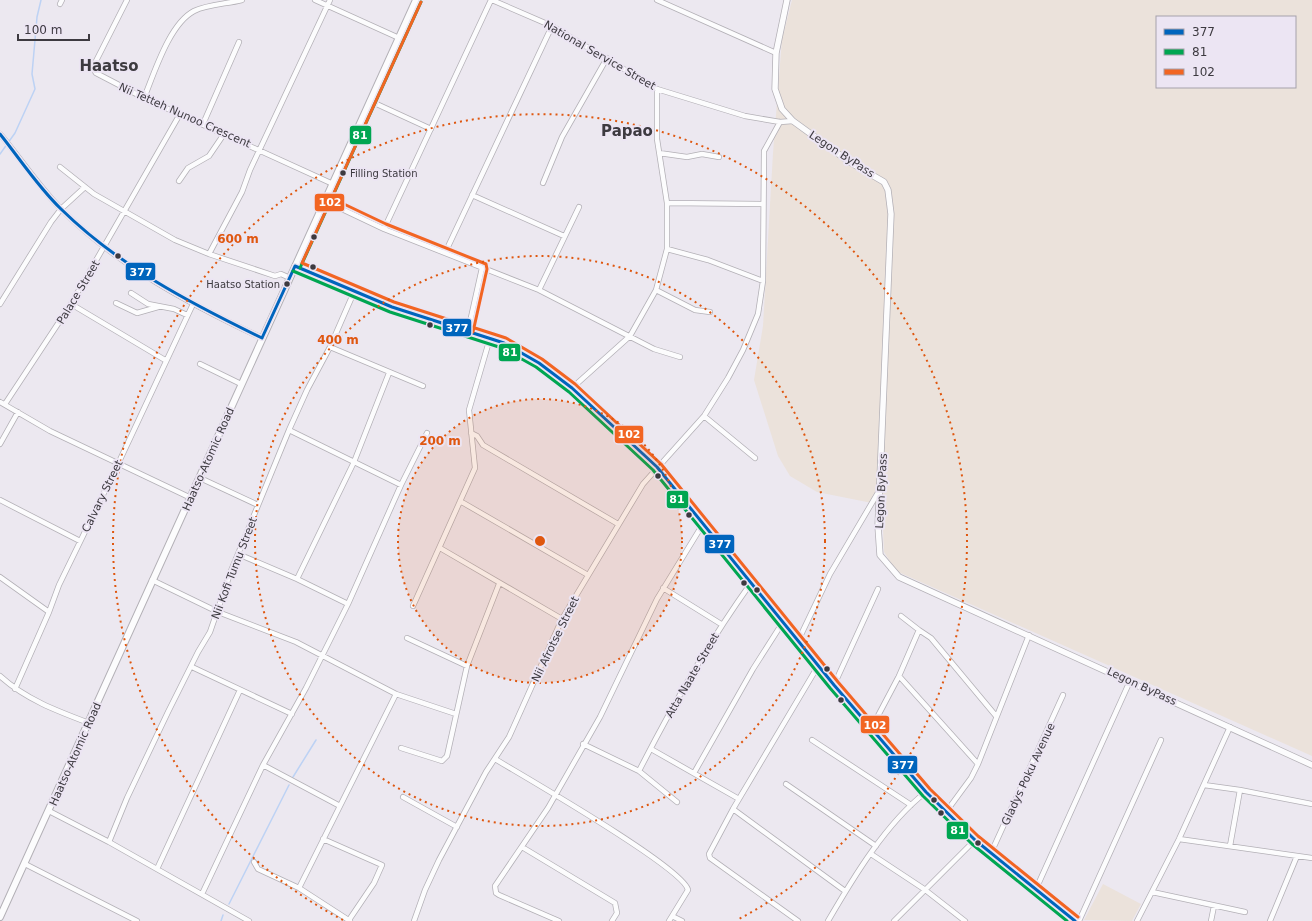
<svg xmlns="http://www.w3.org/2000/svg" width="1312" height="921" font-family="'DejaVu Sans',sans-serif">
<style>
.education{fill:#ebe2db;fill-rule:evenodd}
.lines{fill:none;stroke-linecap:round;stroke-linejoin:round}
.stream{stroke:#bdd2f4;stroke-width:1.5}
.minor-casing{stroke:#b3b0b6;stroke-width:6}
.tertiary-casing{stroke:#b3b0b6;stroke-width:7}
.secondary-casing{stroke:#b3b0b6;stroke-width:8}
.minor{stroke:#fcfcfd;stroke-width:4.5}
.tertiary{stroke:#fcfcfd;stroke-width:5.5}
.secondary{stroke:#fcfcfd;stroke-width:6}
.bus-1-casing{stroke:#ece5f3;stroke-width:6}
.bus-2-casing{stroke:#ece5f3;stroke-width:6}
.bus-3-casing{stroke:#ece5f3;stroke-width:6}
.bus-1{stroke:#0065bd;stroke-width:3}
.bus-2{stroke:#00a651;stroke-width:3}
.bus-3{stroke:#f26522;stroke-width:3}
.ring{fill:none;stroke:#df570f;stroke-width:2;stroke-dasharray:2 4}
.bus-dot{fill:#3d3a40;stroke:#ece5f3;stroke-width:1.5}
.labels{text-anchor:middle;stroke-width:4;stroke-linejoin:round;paint-order:stroke}
.bus-label{font-size:10px;fill:#3d3a40;stroke:#ece5f3;text-anchor:start}
.street-label{font-size:11px;fill:#3d3a40;stroke:#ece5f3}
.district-label{font-size:15px;font-weight:bold;fill:#3d3a40;stroke:#ece5f3}
.centre{fill:#df570f;stroke:#ece5f3;stroke-width:2}
.ring-label{font-size:12px;text-anchor:middle;font-weight:bold;fill:#df570f;stroke:#ece5f3;stroke-width:4;stroke-linejoin:round;paint-order:stroke}
.line-badge{stroke:#ece5f3;stroke-width:1.5}
.badge-label{font-size:11px;text-anchor:middle;font-weight:bold;fill:#fff}
</style>
<rect width="100%" height="100%" fill="#ece8f0"/>
<path class="education" d="M 792,0 L 1312,0 L 1312,756 L 896,571 L 884,552 L 882,505 L 817,492 L 790,476 L 778,456 L 754,380 L 763,326 L 773,153 L 782,39 ZM 1157,17 L 1295,17 L 1295,87 L 1157,87 Z
M 1103,884 L 1141,904 L 1132,921 L 1084,920 Z"/>
<g class="lines">
<path class="stream" d="M 0,154 L 15,133 L 35,89 L 32,74 L 37,17 L 41,0
M 293,777 L 316,740
M 229,904 L 289,785
M 221,921 L 223,915"/>
<g class="minor-casing">
<path id="minor" d="M 127,0 L 95,63 L 94,70 L 96,73 L 144,98 L 333,184
M 315,0 L 399,38
M 492,0 L 552,26 L 657,89 L 745,116 L 780,122 L 793,121
M 657,0 L 776,53
M 60,4 L 62,0
M 144,98 C 154,74 169,24 194,11 C 208,4 227,4 242,0
M 370,101 L 431,129
M 203,124 L 239,42
M 0,134 C 21,159 39,187 61,209 C 118,266 190,304 262,338
M 659,153 L 687,157 L 702,154 L 719,157
M 60,167 L 94,194 L 175,240 L 209,254 L 275,276 L 281,274 L 290,278
M 179,181 L 188,168 L 209,156 L 224,134
M 543,183 L 562,137 L 607,58
M 472,195 L 564,236
M 325,201 L 384,229 L 539,290 L 654,349 L 680,357
M 667,203 L 762,204
M 384,229 L 491,0
M 667,249 L 708,260 L 763,281
M 445,253 L 552,26
M 209,254 L 242,192 L 250,170 L 330,0
M 539,290 L 579,207
M 656,290 L 695,310 L 710,312
M 131,293 L 148,304 L 174,309 L 187,315
M 116,303 L 137,313 L 158,307
M 0,304 L 51,222 L 61,209 L 85,187
M 71,304 L 165,360
M 468,331 L 482,268
M 330,347 L 423,386
M 200,364 L 241,384
M 572,388 L 630,336 L 656,290 L 667,249 L 667,203 L 657,139 L 657,89
M 0,402 L 50,431 L 191,498
M 5,404 L 71,304 L 180,114
M 704,416 L 755,458
M 289,430 L 401,485
M 471,433 L 477,436 L 483,445 L 618,524
M 0,444 L 18,412
M 200,478 L 258,505
M 0,500 L 80,541
M 460,501 L 588,575
M 440,548 L 562,619
M 238,554 L 297,579 L 348,604
M 0,577 L 49,612
M 297,579 L 354,462 L 389,373
M 152,580 L 218,612 L 296,642 L 396,694 L 456,714
M 663,588 L 721,624
M 413,606 L 475,468 L 469,410 L 490,338
M 919,630 L 931,638 L 996,716
M 407,638 L 467,666
M 798,641 L 830,574 L 879,491
M 192,667 L 292,714
M 0,676 C 25,699 57,711 89,723
M 899,676 L 978,764
M 834,685 L 878,589
M 15,689 L 49,612 L 59,585 L 118,464 L 193,304
M 871,729 L 899,676 L 919,630 L 901,616
M 812,740 L 911,805
M 583,744 L 639,771 L 677,802
M 401,748 L 442,761 L 447,756 L 467,666 L 499,584
M 651,749 L 739,799
M 495,759 C 523,776 684,868 688,890 L 669,921
M 263,765 L 340,806
M 639,771 C 672,706 708,643 751,583
M 694,773 L 753,669 L 783,622
M 786,784 L 876,846
M 1204,785 L 1240,790 L 1312,804
M 403,797 L 457,827
M 733,809 L 845,891
M 49,811 L 109,842 L 249,921
M 946,812 L 971,778 L 978,764 L 1029,635
M 323,839 L 382,865 L 374,883 L 349,920
M 1179,839 L 1312,858
M 109,842 L 127,798 L 168,712 L 198,652 L 210,632 L 231,571 L 289,430 L 307,390 L 330,347 L 354,292
M 1230,846 L 1240,790
M 522,847 L 615,903 L 617,913 L 612,921
M 991,853 L 1063,695
M 871,854 L 924,889 L 965,921
M 254,862 L 258,869 L 299,888 L 350,921
M 25,864 L 137,921
M 157,869 L 240,690
M 299,888 L 396,694
M 1036,889 L 1130,681
M 1152,892 L 1245,912
M 202,894 L 263,765 L 306,688 L 348,604 L 401,485 L 427,433
M 672,916 L 682,921
M 414,921 L 425,890 L 439,860 L 486,772 L 509,737 L 562,619 L 643,484 L 704,416 L 728,378 L 743,350 L 758,314 L 763,281 L 764,151 L 780,122
M 559,921 L 499,895 L 496,893 L 495,886 L 548,808 L 600,717 L 657,599 L 703,524
M 798,921 L 710,858 L 709,854 L 733,809 L 818,666
M 828,921 C 853,878 886,823 926,792
M 894,921 L 975,840
M 1079,921 L 1161,740
M 1137,921 L 1179,839 L 1230,727
M 1211,921 L 1214,906
M 1270,921 L 1297,856"/>
</g>
<g class="tertiary-casing">
<path id="tertiary" d="M 787,0 L 776,53 L 775,89 L 782,109 L 793,121 L 848,161 L 884,182 L 888,190 L 891,214 L 878,526 L 880,555 L 899,577 L 1312,765
M 295,266 L 392,307 L 504,343 L 539,363 L 572,388 L 605,417 L 657,467 L 834,685 L 926,792 L 975,840 L 1075,921"/>
</g>
<g class="secondary-casing">
<path id="secondary" d="M 0,917 L 416,0"/>
</g>
<use href="#minor" class="minor"/>
<use href="#tertiary" class="tertiary"/>
<use href="#secondary" class="secondary"/>
<g class="bus-1-casing">
<path id="bus-1" d="M 0,134 C 20,159 38,187 61,209 C 119,266 190,303 262,338
M 295,266 L 392,307 L 504,343 L 539,363 L 572,388 L 657,467 L 834,685 L 926,792 L 975,840 L 1075,921
M 262,338 L 295,266"/>
</g>
<g class="bus-2-casing">
<path id="bus-2" d="M 300,268 L 421,2
M 293,271 L 390,312 L 502,348 L 536,367 L 569,392 L 653,470 L 830,688 L 923,796 L 972,844 L 1067,921"/>
</g>
<g class="bus-3-casing">
<path id="bus-3" d="M 421,2 L 302,263 L 394,302 L 506,338 L 542,359 L 575,384 L 661,464 L 838,682 L 930,789 L 978,836 L 1078,917
M 327,196 L 386,224 L 486,264 L 487,269 L 473,332"/>
</g>
<use href="#bus-1" class="bus-1"/>
<use href="#bus-2" class="bus-2"/>
<use href="#bus-3" class="bus-3"/>
</g>
<circle cx="540" cy="541" r="142" fill="#df570f" fill-opacity=".12"/>
<g class="ring">
<circle cx="540" cy="541" r="142"/>
<circle cx="540" cy="541" r="285"/>
<path d="M343 920A427 427 0 1 1 737 920"/>
</g>
<g class="bus-dot">
<circle cx="343" cy="173" r="3.5"/>
<circle cx="314" cy="237" r="3.5"/>
<circle cx="118" cy="256" r="3.5"/>
<circle cx="313" cy="267" r="3.5"/>
<circle cx="287" cy="284" r="3.5"/>
<circle cx="430" cy="325" r="3.5"/>
<circle cx="658" cy="476" r="3.5"/>
<circle cx="689" cy="515" r="3.5"/>
<circle cx="744" cy="583" r="3.5"/>
<circle cx="757" cy="590" r="3.5"/>
<circle cx="827" cy="669" r="3.5"/>
<circle cx="841" cy="700" r="3.5"/>
<circle cx="934" cy="800" r="3.5"/>
<circle cx="941" cy="813" r="3.5"/>
<circle cx="978" cy="843" r="3.5"/>
</g>
<g class="labels">
<g class="bus-label">
<text x="350" y="177">Filling Station</text>
<text x="280" y="288" text-anchor="end">Haatso Station</text>
</g>
<g class="street-label">
<text transform="translate(600 55) rotate(30)" y="4">National Service Street</text>
<text transform="translate(185 115) rotate(24)" y="4">Nii Tetteh Nunoo Crescent</text>
<text transform="translate(842 154) rotate(33)" y="4">Legon ByPass</text>
<text transform="translate(78 292) rotate(-59)" y="4">Palace Street</text>
<text transform="translate(208 459) rotate(-66)" y="4">Haatso-Atomic Road</text>
<text transform="translate(881 491) rotate(-87)" y="4">Legon ByPass</text>
<text transform="translate(102 496) rotate(-64)" y="4">Calvary Street</text>
<text transform="translate(234 568) rotate(-69)" y="4">Nii Kofi Tumu Street</text>
<text transform="translate(555 639) rotate(-64)" y="4">Nii Afrotse Street</text>
<text transform="translate(692 675) rotate(-60)" y="4">Atta Naate Street</text>
<text transform="translate(1142 686) rotate(25)" y="4">Legon ByPass</text>
<text transform="translate(75 754) rotate(-66)" y="4">Haatso-Atomic Road</text>
<text transform="translate(1028 774) rotate(-65)" y="4">Gladys Poku Avenue</text>
</g>
<g class="district-label">
<text x="109" y="71">Haatso</text>
<text x="627" y="136">Papao</text>
</g>
</g>
<circle cx="540" cy="541" r="6" class="centre"/>
<g class="ring-label">
<text x="238" y="243">600 m</text>
<text x="338" y="344">400 m</text>
<text x="440" y="445">200 m</text>
</g>
<g class="line-badge">
<rect x="349" y="125" width="23" height="20" rx="4" fill="#00a651"/>
<rect x="314" y="193" width="31" height="19" rx="4" fill="#f26522"/>
<rect x="125" y="262" width="31" height="19" rx="4" fill="#0065bd"/>
<rect x="442" y="318" width="30" height="19" rx="4" fill="#0065bd"/>
<rect x="498" y="343" width="23" height="19" rx="4" fill="#00a651"/>
<rect x="614" y="425" width="30" height="19" rx="4" fill="#f26522"/>
<rect x="666" y="490" width="23" height="19" rx="4" fill="#00a651"/>
<rect x="704" y="534" width="31" height="20" rx="4" fill="#0065bd"/>
<rect x="860" y="715" width="30" height="19" rx="4" fill="#f26522"/>
<rect x="887" y="755" width="31" height="19" rx="4" fill="#0065bd"/>
<rect x="946" y="821" width="23" height="19" rx="4" fill="#00a651"/>
</g>
<g class="badge-label">
<text x="360" y="139">81</text>
<text x="330" y="206">102</text>
<text x="141" y="276">377</text>
<text x="457" y="332">377</text>
<text x="510" y="356">81</text>
<text x="629" y="438">102</text>
<text x="677" y="503">81</text>
<text x="720" y="548">377</text>
<text x="875" y="729">102</text>
<text x="903" y="769">377</text>
<text x="958" y="834">81</text>
</g>
<rect x="1156" y="16" width="140" height="72" fill="#ece5f3" stroke="#a6a1ab"/>
<rect x="1164" y="29" width="20" height="6" fill="#0065bd" stroke="#a6a1ab"/>
<text x="1192" y="36" font-size="12" fill="#3d3a40">377</text>
<rect x="1164" y="49" width="20" height="6" fill="#00a651" stroke="#a6a1ab"/>
<text x="1192" y="56" font-size="12" fill="#3d3a40">81</text>
<rect x="1164" y="69" width="20" height="6" fill="#f26522" stroke="#a6a1ab"/>
<text x="1192" y="76" font-size="12" fill="#3d3a40">102</text>
<path d="M18 34v6h71v-6" fill="none" stroke="#3d3a40" stroke-width="2"/>
<text x="24" y="34" font-size="12" fill="#3d3a40" stroke="#ece5f3" stroke-width="3" paint-order="stroke">100 m</text>
</svg>
